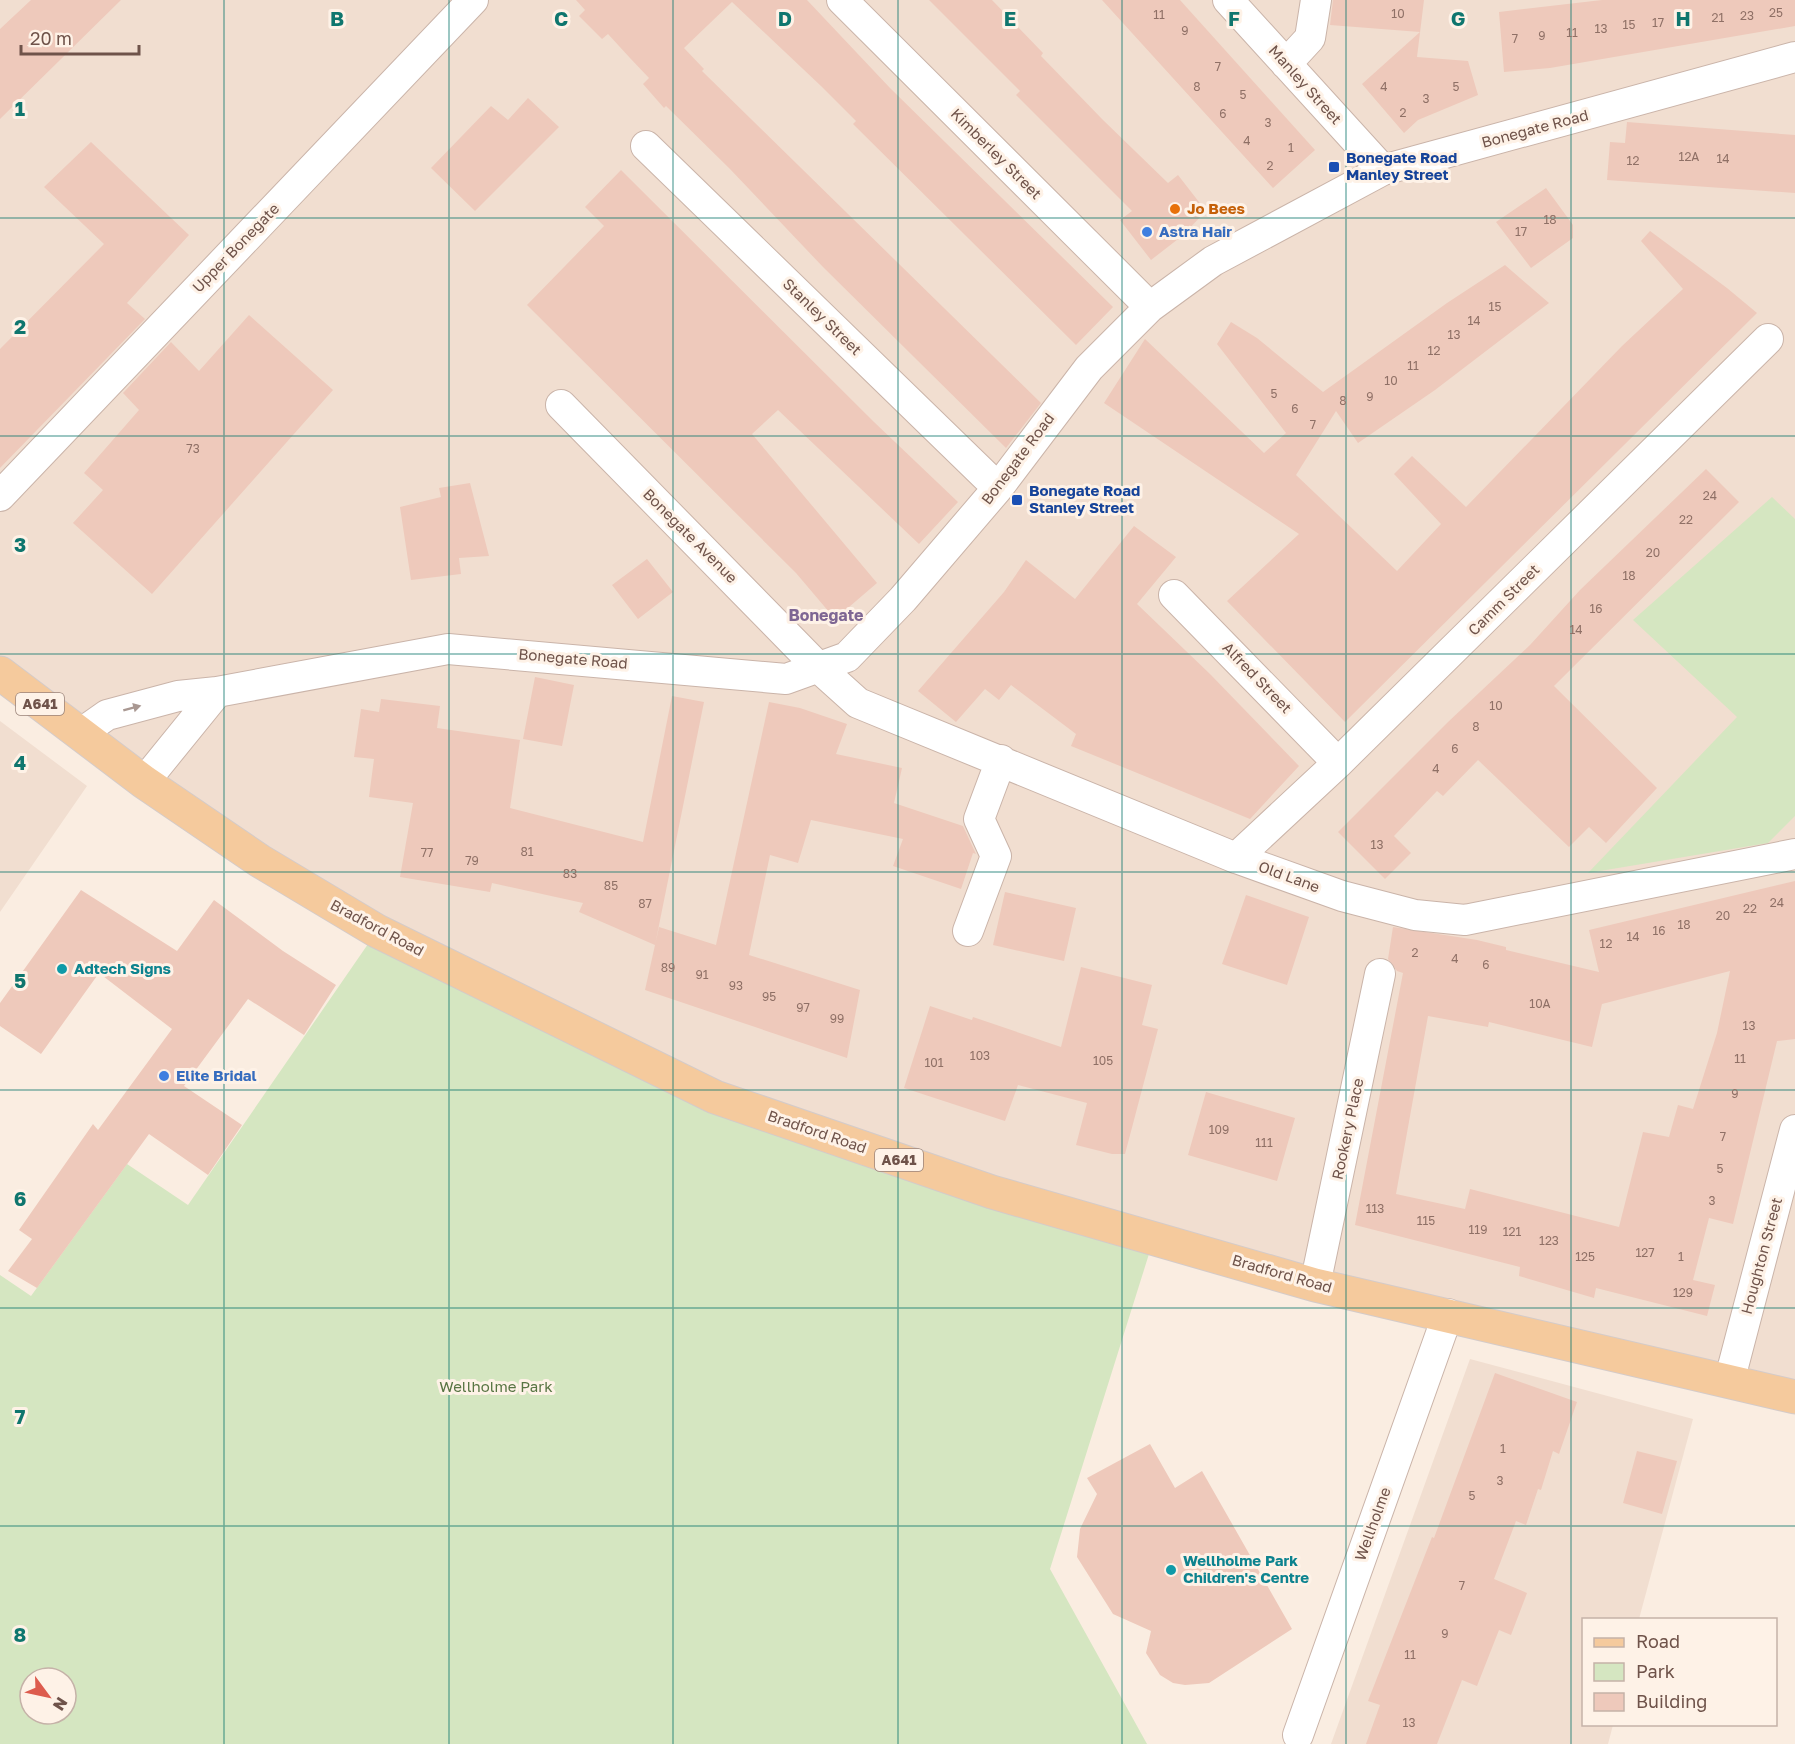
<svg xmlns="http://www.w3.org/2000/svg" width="1795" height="1744" font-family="'Golos Text',sans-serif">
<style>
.residential{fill:#f1ded0}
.green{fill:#d5e6c1;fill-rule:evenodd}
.building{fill:#eec9bb;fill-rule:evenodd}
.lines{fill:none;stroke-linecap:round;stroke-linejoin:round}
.street-casing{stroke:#cab4a9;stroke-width:32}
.primary-casing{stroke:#d4cbc9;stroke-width:35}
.street{stroke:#fff;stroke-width:30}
.primary{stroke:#f5ca9d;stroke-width:33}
.oneway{fill:#a99892}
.grid{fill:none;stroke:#0f766e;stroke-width:1.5;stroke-opacity:0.55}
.transit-dot{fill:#1a4fb4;stroke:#fef2e7;stroke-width:2}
.food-dot{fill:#e8710a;stroke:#fef2e7;stroke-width:2}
.shop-dot{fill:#3f7fe0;stroke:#fef2e7;stroke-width:2}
.culture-dot{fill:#0f9aa8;stroke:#fef2e7;stroke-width:2}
.labels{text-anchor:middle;stroke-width:6;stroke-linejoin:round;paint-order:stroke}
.number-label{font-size:12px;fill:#8f7066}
.shield{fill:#fef2e7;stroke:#9a8379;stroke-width:1.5}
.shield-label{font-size:14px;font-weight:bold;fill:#6f534a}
.street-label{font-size:15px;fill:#6f534a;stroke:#fef2e7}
.transit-label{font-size:15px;font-weight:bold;fill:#164399;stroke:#fef2e7;text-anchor:start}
.food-label{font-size:15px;font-weight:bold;fill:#c56008;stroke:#fef2e7;text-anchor:start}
.shop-label{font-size:15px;font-weight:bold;fill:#366cbe;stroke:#fef2e7;text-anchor:start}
.culture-label{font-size:15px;font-weight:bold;fill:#0d838f;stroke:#fef2e7;text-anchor:start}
.park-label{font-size:15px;fill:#587543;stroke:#fef2e7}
.neighbourhood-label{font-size:16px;font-weight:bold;fill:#7e6693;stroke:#fef2e7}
.grid-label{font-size:20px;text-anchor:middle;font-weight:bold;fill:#0f766e;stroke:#fef2e7;stroke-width:6;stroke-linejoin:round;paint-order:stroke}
</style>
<rect width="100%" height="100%" fill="#faede1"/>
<path class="residential" d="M 0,0 L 1795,0 L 1795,1397 L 1623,1357 L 716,1097 L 459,971 L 0,673 Z
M 0,721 L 87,786 L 0,912 Z
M 1470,1359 L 1693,1419 L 1639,1619 L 1584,1620 L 1584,1724 L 1613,1725 L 1608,1744 L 1331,1744 Z"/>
<path class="green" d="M 1772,497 L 1795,519 L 1795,816 L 1768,843 L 1588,873 L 1737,717 L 1633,620 Z
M 377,931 L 716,1097 L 1154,1238 L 1050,1569 L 1147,1744 L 0,1744 L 0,1275 L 31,1296 L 127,1164 L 188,1205 ZM 30,1678 L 66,1678 L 66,1714 L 30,1714 Z"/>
<path class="building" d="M 31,0 L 121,0 L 0,119 L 0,29 Z
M 576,0 L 807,0 L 890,88 L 1113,307 L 1076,345 L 853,124 L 856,121 L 821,86 L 732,2 L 684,48 L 704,69 L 702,71 L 1041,403 L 1006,448 L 823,267 L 730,169 L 666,106 L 664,108 L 643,84 L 649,78 L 630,58 L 608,34 L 602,39 L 579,16 L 585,10 Z
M 929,0 L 992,0 L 1043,53 L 1041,56 L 1103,120 L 1168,183 L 1178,175 L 1206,211 L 1182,236 L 1151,260 L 1120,220 L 1132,211 L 1016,95 L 1020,91 Z
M 1102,0 L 1180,0 L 1315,150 L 1273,188 Z
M 1333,0 L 1424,0 L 1417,57 L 1468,61 L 1478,95 L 1418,120 L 1404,133 L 1362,84 L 1420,32 L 1330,25 Z
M 1602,0 L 1795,0 L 1795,26 L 1550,68 L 1504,72 L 1499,12 Z
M 528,98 L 559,127 L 475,211 L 431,168 L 491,106 L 508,120 Z
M 1627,122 L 1795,135 L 1795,193 L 1607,180 L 1610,142 L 1625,143 Z
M 91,142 L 189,235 L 127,303 L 145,319 L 0,468 L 0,349 L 104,244 L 44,187 Z
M 621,170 L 874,422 L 958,502 L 919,544 L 778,410 L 752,434 L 877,583 L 835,619 L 796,573 L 527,305 L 604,226 L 585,207 Z
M 1546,188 L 1573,225 L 1573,238 L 1531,268 L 1496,222 Z
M 1650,231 L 1727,288 L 1757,313 L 1345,722 L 1227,601 L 1299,534 L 1104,403 L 1145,339 L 1264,453 L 1286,433 L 1217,344 L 1231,322 L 1257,338 L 1323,392 L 1447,303 L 1505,265 L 1549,303 L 1435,390 L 1358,443 L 1336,411 L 1296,475 L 1397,571 L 1441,524 L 1394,474 L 1412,456 L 1466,507 L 1622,346 L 1683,289 L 1641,241 Z
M 249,315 L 333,390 L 152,594 L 73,523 L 103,490 L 84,473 L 139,410 L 123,393 L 171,342 L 199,371 Z
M 1706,469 L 1739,502 L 1554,686 L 1657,788 L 1606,843 L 1589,827 L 1569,847 L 1478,760 L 1443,796 L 1437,791 L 1394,836 L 1411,853 L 1385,879 L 1338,832 L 1448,722 L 1530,645 L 1580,590 Z
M 470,483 L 489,556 L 459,558 L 461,574 L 411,580 L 400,507 L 441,497 L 439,488 Z
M 1134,526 L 1176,557 L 1137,604 L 1210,674 L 1299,766 L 1250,819 L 1071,746 L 1076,734 L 1011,685 L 999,700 L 985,689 L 956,722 L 918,691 L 1004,592 L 1026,560 L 1075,599 Z
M 647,559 L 673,592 L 638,619 L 612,585 Z
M 535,677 L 574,685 L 562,746 L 523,739 Z
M 672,696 L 704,702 L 655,945 L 579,912 L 583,903 L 492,883 L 490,892 L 400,877 L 413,803 L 369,797 L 374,759 L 354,757 L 361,709 L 379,712 L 381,699 L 440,706 L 437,728 L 520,740 L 510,808 L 643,842 Z
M 769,702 L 800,708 L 847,724 L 836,754 L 902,768 L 894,803 L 963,826 L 976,854 L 973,853 L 961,889 L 893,866 L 903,839 L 811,820 L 798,863 L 770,855 L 749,955 L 860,990 L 847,1058 L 645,990 L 659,927 L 716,945 Z
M 1795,881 L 1795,1039 L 1777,1041 L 1733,1224 L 1709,1218 L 1693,1280 L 1715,1285 L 1707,1316 L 1596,1288 L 1594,1298 L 1519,1276 L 1520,1267 L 1355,1225 L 1403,973 L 1397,971 L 1388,959 L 1393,927 L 1477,940 L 1506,947 L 1506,950 L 1599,972 L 1589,930 ZM 1730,971 L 1717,1033 L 1693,1109 L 1678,1105 L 1669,1137 L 1643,1132 L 1619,1227 L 1470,1189 L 1465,1209 L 1396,1194 L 1428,1016 L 1488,1027 L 1489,1022 L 1592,1047 L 1602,1004 Z
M 81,890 L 177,951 L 214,900 L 283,951 L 336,985 L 304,1035 L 248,999 L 184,1086 L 242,1125 L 208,1175 L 149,1134 L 37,1288 L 8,1271 L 32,1239 L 19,1230 L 93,1124 L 98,1130 L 172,1029 L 99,973 L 41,1054 L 0,1026 L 0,1003 Z
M 1005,892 L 1076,908 L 1064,961 L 993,945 Z
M 1246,895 L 1309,917 L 1287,985 L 1222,964 Z
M 1081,967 L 1152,985 L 1142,1025 L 1158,1029 L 1125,1154 L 1112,1154 L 1076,1145 L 1087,1103 L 1018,1085 L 1005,1121 L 904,1088 L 930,1006 L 972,1020 L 973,1017 L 1061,1047 Z
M 1206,1092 L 1295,1118 L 1277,1181 L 1188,1155 Z
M 1495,1373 L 1577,1402 L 1559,1454 L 1553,1451 L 1541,1490 L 1538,1489 L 1526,1525 L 1516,1521 L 1494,1579 L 1527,1593 L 1511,1635 L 1499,1630 L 1477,1686 L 1462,1680 L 1437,1744 L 1366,1744 L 1380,1705 L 1368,1701 L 1432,1537 L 1434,1538 Z
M 1150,1444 L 1175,1488 L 1202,1471 L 1292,1629 L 1209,1683 L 1185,1685 L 1173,1683 L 1160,1675 L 1146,1653 L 1151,1631 L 1113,1614 L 1077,1557 L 1080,1529 L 1097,1494 L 1087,1478 Z
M 1637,1451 L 1677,1461 L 1662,1514 L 1623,1503 Z"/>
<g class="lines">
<g class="street-casing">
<path id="street" d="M 842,0 L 1150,307
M 1228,0 L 1383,170
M 1286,64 L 1310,38 L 1316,0
M 646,146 L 998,488
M 561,405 L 818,667 L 858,703 L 1236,858 L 1342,896 L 1415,915 L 1465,920 L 1795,854
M 0,496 L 473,0
M 1174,595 L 1338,763
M 80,734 L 107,715 L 178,696 L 217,692 L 448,649 L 786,679 L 847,657 L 903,599 L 998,488 L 1089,368 L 1150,307 L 1213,261 L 1383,170 L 1795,57
M 144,782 L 217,692
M 1236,858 L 1338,763 L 1768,339
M 968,931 L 996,856 L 979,819 L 1001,760
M 1315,1285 L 1380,974
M 1729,1382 L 1795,1130
M 1298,1735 L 1448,1314"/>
</g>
<g class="primary-casing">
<path id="primary" d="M 0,673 L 144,782 L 260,861 L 377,931 L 715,1097 L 992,1192 L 1315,1285 L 1795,1397"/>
</g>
<use href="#street" class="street"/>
<use href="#primary" class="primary"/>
</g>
<defs><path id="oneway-solid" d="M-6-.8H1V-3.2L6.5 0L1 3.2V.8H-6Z" transform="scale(1.5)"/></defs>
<use class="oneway" href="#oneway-solid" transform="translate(132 708) rotate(-15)"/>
<path class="grid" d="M 224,0 L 224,1744M 449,0 L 449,1744M 673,0 L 673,1744M 898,0 L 898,1744M 1122,0 L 1122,1744M 1346,0 L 1346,1744M 1571,0 L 1571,1744M 0,218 L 1795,218M 0,436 L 1795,436M 0,654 L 1795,654M 0,872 L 1795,872M 0,1090 L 1795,1090M 0,1308 L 1795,1308M 0,1526 L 1795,1526"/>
<g class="transit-dot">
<rect x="1328" y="161" width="12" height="12" rx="3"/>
<rect x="1011" y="494" width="12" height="12" rx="3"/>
</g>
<circle class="food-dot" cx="1175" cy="209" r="6"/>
<g class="shop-dot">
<circle cx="1147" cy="232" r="6"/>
<circle cx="164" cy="1076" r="6"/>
</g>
<g class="culture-dot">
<circle cx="62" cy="969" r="6"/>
<circle cx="1171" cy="1570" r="6"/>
</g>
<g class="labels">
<g class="number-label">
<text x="1776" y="17">25</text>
<text x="1398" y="18">10</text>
<text x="1159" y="19">11</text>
<text x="1747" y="20">23</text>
<text x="1718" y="22">21</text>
<text x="1658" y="27">17</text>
<text x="1629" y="29">15</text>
<text x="1601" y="33">13</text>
<text x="1185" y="35">9</text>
<text x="1572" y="37">11</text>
<text x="1542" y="40">9</text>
<text x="1515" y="43">7</text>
<text x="1218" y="71">7</text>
<text x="1197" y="91">8</text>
<text x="1384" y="91">4</text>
<text x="1456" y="91">5</text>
<text x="1243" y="99">5</text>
<text x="1426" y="103">3</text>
<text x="1403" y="117">2</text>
<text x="1223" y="118">6</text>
<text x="1268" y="127">3</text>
<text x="1247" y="145">4</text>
<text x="1291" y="152">1</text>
<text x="1689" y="161">12A</text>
<text x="1723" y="163">14</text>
<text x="1633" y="165">12</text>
<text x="1270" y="170">2</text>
<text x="1550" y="224">18</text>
<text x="1521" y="236">17</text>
<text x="1495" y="311">15</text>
<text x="1474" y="325">14</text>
<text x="1454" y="339">13</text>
<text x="1434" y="355">12</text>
<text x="1413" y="370">11</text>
<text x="1391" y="385">10</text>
<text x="1274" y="398">5</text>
<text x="1370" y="401">9</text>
<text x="1343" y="405">8</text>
<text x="1295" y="413">6</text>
<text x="1313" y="429">7</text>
<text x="193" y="453">73</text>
<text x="1710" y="500">24</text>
<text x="1686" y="524">22</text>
<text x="1653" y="557">20</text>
<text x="1629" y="580">18</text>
<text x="1596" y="613">16</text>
<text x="1576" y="634">14</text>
<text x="1496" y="710">10</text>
<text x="1476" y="731">8</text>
<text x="1455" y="753">6</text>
<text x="1436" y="773">4</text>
<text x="1377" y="849">13</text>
<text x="527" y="856">81</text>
<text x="427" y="857">77</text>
<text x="472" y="865">79</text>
<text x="570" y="878">83</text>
<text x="611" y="890">85</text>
<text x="1777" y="907">24</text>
<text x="645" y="908">87</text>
<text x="1750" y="913">22</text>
<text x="1723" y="920">20</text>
<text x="1684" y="929">18</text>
<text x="1659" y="935">16</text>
<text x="1633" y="941">14</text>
<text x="1606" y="948">12</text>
<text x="1415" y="957">2</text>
<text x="1455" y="963">4</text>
<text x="1486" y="969">6</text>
<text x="668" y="972">89</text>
<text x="702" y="979">91</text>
<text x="736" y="990">93</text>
<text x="769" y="1001">95</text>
<text x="1540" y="1008">10A</text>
<text x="803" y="1012">97</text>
<text x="837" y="1023">99</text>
<text x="1749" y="1030">13</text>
<text x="980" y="1060">103</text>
<text x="1740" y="1063">11</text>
<text x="1103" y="1065">105</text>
<text x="934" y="1067">101</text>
<text x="1735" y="1098">9</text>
<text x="1219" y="1134">109</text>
<text x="1723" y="1141">7</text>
<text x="1264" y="1147">111</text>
<text x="1720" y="1173">5</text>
<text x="1712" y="1205">3</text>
<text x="1375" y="1213">113</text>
<text x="1426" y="1225">115</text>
<text x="1478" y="1234">119</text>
<text x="1512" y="1236">121</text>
<text x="1549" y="1245">123</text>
<text x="1645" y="1257">127</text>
<text x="1585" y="1261">125</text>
<text x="1681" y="1261">1</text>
<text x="1683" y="1297">129</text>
<text x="1503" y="1453">1</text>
<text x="1500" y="1485">3</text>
<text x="1472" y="1500">5</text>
<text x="1462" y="1590">7</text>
<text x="1445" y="1638">9</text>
<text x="1410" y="1659">11</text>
<text x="1409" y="1727">13</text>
</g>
<g class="shield">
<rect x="16" y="693" width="48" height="22" rx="4.5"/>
<rect x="875" y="1149" width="48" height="22" rx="4.5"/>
</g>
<g class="shield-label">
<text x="40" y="709">A641</text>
<text x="899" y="1165">A641</text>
</g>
<g class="street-label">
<text transform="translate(1305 85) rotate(48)" y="5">Manley Street</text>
<text transform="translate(1535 129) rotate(-15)" y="5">Bonegate Road</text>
<text transform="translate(996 154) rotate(45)" y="5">Kimberley Street</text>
<text transform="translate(236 248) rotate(-46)" y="5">Upper Bonegate</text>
<text transform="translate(822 317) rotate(44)" y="5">Stanley Street</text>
<text transform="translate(1018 459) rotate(-53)" y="5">Bonegate Road</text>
<text transform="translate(690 536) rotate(45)" y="5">Bonegate Avenue</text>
<text transform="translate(1504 600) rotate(-45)" y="5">Camm Street</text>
<text transform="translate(573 659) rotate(5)" y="5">Bonegate Road</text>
<text transform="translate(1257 678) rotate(46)" y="5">Alfred Street</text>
<text transform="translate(1289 877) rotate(20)" y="5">Old Lane</text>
<text transform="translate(377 928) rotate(28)" y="5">Bradford Road</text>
<text transform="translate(1348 1129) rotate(-78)" y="5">Rookery Place</text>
<text transform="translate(817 1132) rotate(19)" y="5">Bradford Road</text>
<text transform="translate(1762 1256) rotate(-75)" y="5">Houghton Street</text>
<text transform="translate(1282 1274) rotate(16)" y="5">Bradford Road</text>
<text transform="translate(1373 1524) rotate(-70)" y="5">Wellholme</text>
</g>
<g class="transit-label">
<text x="1346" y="163">Bonegate Road<tspan x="1346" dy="17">Manley Street</tspan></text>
<text x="1029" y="496">Bonegate Road<tspan x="1029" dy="17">Stanley Street</tspan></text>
</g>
<g class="food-label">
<text x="1187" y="214">Jo Bees</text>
</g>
<g class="shop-label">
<text x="1159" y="237">Astra Hair</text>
<text x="176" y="1081">Elite Bridal</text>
</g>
<g class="culture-label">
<text x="74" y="974">Adtech Signs</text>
<text x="1183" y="1566">Wellholme Park<tspan x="1183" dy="17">Children's Centre</tspan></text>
</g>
<g class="park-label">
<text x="496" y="1392">Wellholme Park</text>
</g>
<g class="neighbourhood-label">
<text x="826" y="621">Bonegate</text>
</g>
</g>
<g class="grid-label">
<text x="337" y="26">B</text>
<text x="561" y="26">C</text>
<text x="785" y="26">D</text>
<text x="1010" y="26">E</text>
<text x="1234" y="26">F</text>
<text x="1458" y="26">G</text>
<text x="1683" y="26">H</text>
<text x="20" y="116">1</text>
<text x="20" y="334">2</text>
<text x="20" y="552">3</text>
<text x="20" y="770">4</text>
<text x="20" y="988">5</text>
<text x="20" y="1206">6</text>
<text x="20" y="1424">7</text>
<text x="20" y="1642">8</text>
</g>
<rect x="1582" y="1618" width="195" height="108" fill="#fef2e7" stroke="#c5b2a8" stroke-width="1.5"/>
<rect x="1594" y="1638" width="30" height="9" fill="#f5ca9d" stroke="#c5b2a8" stroke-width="1.5"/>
<text x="1636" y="1648" font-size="18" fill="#6f534a">Road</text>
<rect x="1594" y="1663" width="30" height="18" fill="#d5e6c1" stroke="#c5b2a8" stroke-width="1.5"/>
<text x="1636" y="1678" font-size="18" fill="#6f534a">Park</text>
<rect x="1594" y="1693" width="30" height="18" fill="#eec9bb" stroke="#c5b2a8" stroke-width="1.5"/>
<text x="1636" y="1708" font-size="18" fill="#6f534a">Building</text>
<g transform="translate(48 1696) rotate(123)"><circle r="28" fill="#fef2e7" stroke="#c5b2a8" stroke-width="1.5"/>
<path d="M0-4.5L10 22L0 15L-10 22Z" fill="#dd5c4e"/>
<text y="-9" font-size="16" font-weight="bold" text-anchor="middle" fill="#6f534a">N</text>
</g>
<path d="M21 45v9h118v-9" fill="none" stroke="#6f534a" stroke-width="3"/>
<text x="30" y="45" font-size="18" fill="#6f534a" stroke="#fef2e7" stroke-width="4.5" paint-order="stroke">20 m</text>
</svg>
